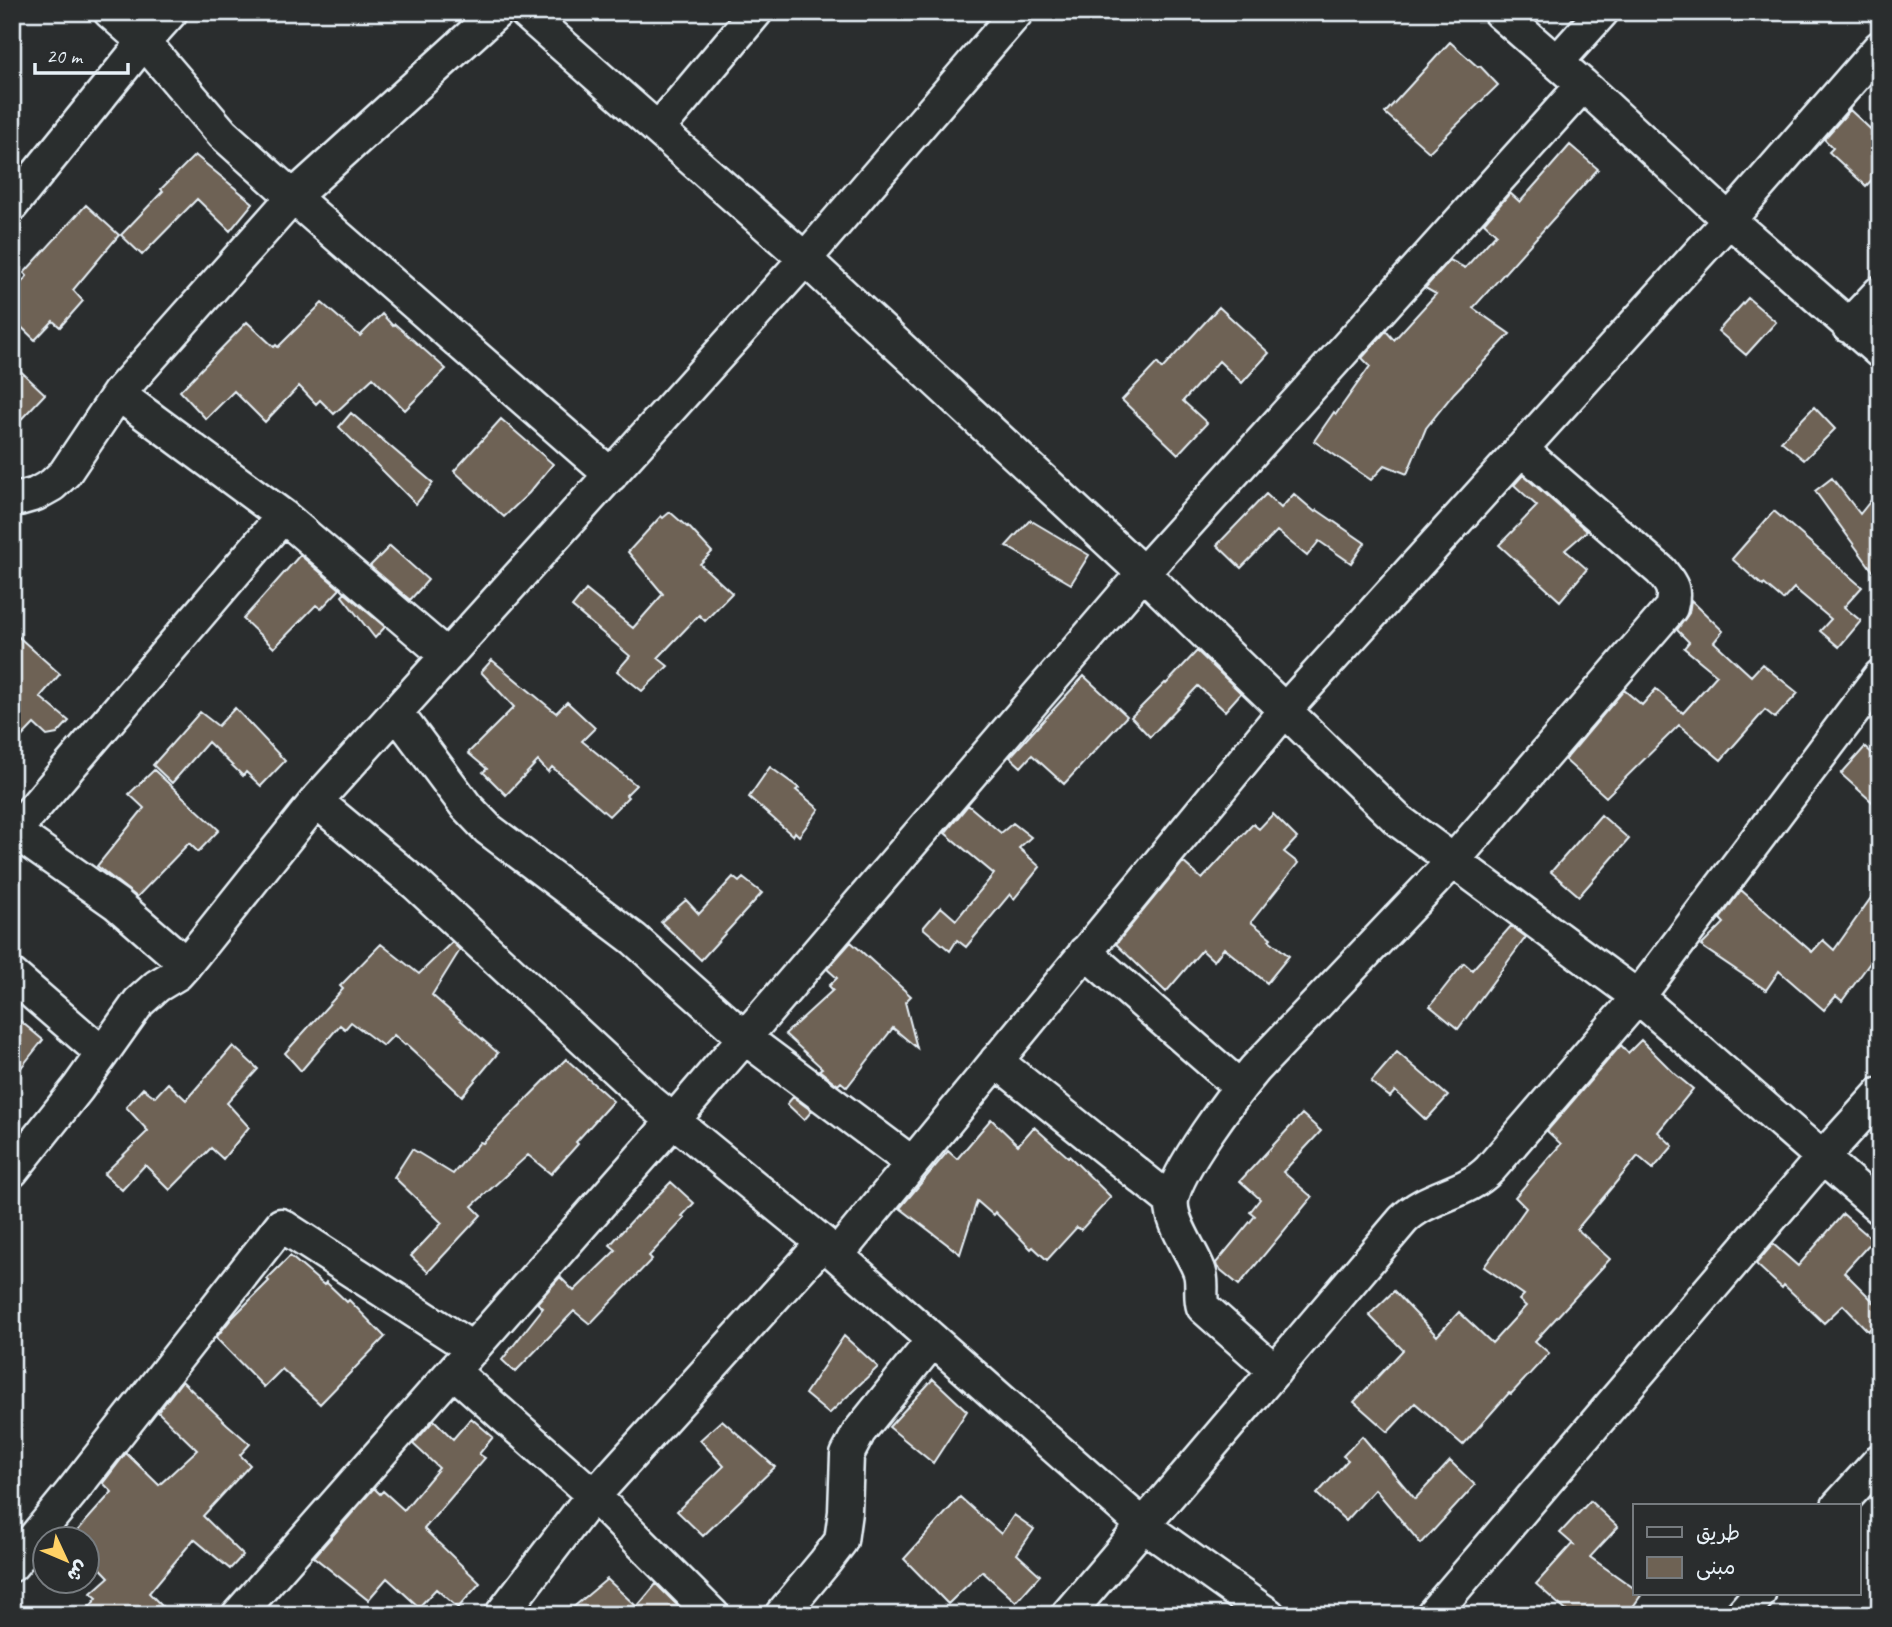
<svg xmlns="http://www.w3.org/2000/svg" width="1892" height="1627" font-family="Caveat,'Playpen Sans Arabic',sans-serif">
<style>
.building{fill:#6e6254;stroke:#e8f1f8;stroke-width:2}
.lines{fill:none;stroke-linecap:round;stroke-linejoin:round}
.street-casing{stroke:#e8f1f8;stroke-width:37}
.street{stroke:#2a2d2e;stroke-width:32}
</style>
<rect width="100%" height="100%" fill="#2a2d2e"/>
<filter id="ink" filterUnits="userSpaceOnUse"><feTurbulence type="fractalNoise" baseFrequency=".0143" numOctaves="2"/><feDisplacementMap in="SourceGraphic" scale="14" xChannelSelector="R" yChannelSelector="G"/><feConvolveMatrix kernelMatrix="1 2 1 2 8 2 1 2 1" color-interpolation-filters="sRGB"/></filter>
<g filter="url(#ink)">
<path class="building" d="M 1450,42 L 1478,67 L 1480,66 L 1498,85 L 1429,152 L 1385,113 Z
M 1850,110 L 1880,138 L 1880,171 L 1866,186 L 1829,152 L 1833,148 L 1824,139 Z
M 1570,145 L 1598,169 L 1473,308 L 1510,334 L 1454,393 L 1426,428 L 1407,474 L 1385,465 L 1371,480 L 1314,441 L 1334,412 L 1336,414 L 1370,366 L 1362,358 L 1386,331 L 1394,340 L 1436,294 L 1425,288 L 1450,260 L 1465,268 L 1496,234 L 1484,223 L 1510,193 L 1520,202 Z
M 195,155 L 253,203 L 230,231 L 197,199 L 142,255 L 121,235 L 163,191 L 161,189 Z
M 86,205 L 119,235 L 73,290 L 83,301 L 60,327 L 53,321 L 35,340 L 12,318 L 12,294 L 27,276 L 24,273 Z
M 1748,298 L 1776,322 L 1746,355 L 1718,331 Z
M 322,303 L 360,336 L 382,314 L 393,326 L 395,324 L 446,369 L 405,410 L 373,378 L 334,414 L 320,400 L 316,404 L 299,386 L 265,422 L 234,391 L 206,419 L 180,391 L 247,322 L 274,347 L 276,345 L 278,347 Z
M 1219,307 L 1269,353 L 1242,383 L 1219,361 L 1183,401 L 1207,423 L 1178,454 L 1122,400 L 1157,363 L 1162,369 Z
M 12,363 L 45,394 L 12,429 Z
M 1814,407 L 1835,429 L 1804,460 L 1781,441 Z
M 351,413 L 433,483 L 416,504 L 339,427 Z
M 501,419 L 553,464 L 529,493 L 504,517 L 454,471 Z
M 1523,475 L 1587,531 L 1565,550 L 1587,569 L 1560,601 L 1499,545 L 1537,506 L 1514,485 Z
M 1832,478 L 1860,514 L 1880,489 L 1880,581 L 1815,491 Z
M 1266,494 L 1281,508 L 1294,494 L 1315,512 L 1317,510 L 1365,543 L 1351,563 L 1319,541 L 1307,556 L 1277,531 L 1241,568 L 1217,545 Z
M 1774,511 L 1862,587 L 1844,607 L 1861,621 L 1839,647 L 1820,631 L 1831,619 L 1794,588 L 1783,600 L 1764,584 L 1763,586 L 1732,559 Z
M 670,512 L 687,527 L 688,526 L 712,552 L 700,564 L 732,593 L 705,621 L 699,615 L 658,658 L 668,666 L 642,691 L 617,671 L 630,656 L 572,607 L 586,590 L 633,628 L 663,594 L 628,552 L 661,516 L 663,518 Z
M 1030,520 L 1089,555 L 1071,584 L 1006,546 Z
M 390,546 L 428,580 L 410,600 L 370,566 Z
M 300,555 L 340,589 L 321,609 L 316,605 L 274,648 L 243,619 Z
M 345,593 L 385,627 L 375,638 L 342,596 Z
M 1691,600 L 1723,631 L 1714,642 L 1751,676 L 1762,664 L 1798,693 L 1775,718 L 1765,710 L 1721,760 L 1679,725 L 1606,797 L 1565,760 L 1624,690 L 1642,705 L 1656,689 L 1683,713 L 1717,675 L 1684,648 L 1689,642 L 1677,630 L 1689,613 Z
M 12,631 L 60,674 L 40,697 L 69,721 L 57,734 L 47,736 L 34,724 L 12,747 Z
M 1197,651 L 1241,693 L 1225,711 L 1198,686 L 1150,737 L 1131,717 L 1165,683 L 1166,684 Z
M 492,660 L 556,713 L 567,702 L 595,728 L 582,741 L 636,785 L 626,795 L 628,797 L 609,816 L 552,767 L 548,772 L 538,761 L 506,795 L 483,772 L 487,769 L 468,753 L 514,707 L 481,672 Z
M 1084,676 L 1127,716 L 1064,784 L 1032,755 L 1021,767 L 1010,757 Z
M 235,708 L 285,761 L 261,786 L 246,772 L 243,776 L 208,742 L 172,783 L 153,765 L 200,712 L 218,726 Z
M 1865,747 L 1880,760 L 1880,809 L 1841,774 Z
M 770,767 L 799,788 L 796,790 L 819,809 L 799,836 L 795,832 L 793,836 L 749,797 Z
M 154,770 L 219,830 L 198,852 L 189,843 L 137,897 L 97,866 L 144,808 L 129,794 Z
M 968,805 L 1001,833 L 1013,823 L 1031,837 L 1019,848 L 1040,867 L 1014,899 L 1010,894 L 966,947 L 957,940 L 950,951 L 923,928 L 941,907 L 956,920 L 994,874 L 945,833 Z
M 1273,814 L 1297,838 L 1284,852 L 1298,863 L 1251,922 L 1271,938 L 1269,940 L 1289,956 L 1267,983 L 1224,948 L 1214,961 L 1202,950 L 1166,992 L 1116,944 L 1183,862 L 1202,879 L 1253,824 L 1259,829 Z
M 1601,815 L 1629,839 L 1579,896 L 1551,872 Z
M 733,877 L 739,882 L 743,878 L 762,893 L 701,960 L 661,922 L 686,900 L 699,914 Z
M 1880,885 L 1880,949 L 1842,1001 L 1836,996 L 1824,1010 L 1779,971 L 1766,990 L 1701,946 L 1724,923 L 1720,919 L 1741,890 L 1812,952 L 1823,940 L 1834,950 Z
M 1511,926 L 1526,937 L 1458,1029 L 1430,1006 L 1464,963 L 1472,970 Z
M 452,942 L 460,950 L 432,995 L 498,1053 L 462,1096 L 406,1044 L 405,1045 L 394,1035 L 383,1046 L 351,1022 L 345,1029 L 340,1025 L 301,1071 L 285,1053 L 343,989 L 340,986 L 381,944 L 419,974 Z
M 851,942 L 911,996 L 905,1002 L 917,1048 L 893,1028 L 847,1087 L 841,1082 L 838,1085 L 819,1070 L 822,1068 L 785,1034 L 833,990 L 829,986 L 837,978 L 827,969 Z
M 12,1014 L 43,1040 L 12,1079 Z
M 1641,1040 L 1675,1074 L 1693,1089 L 1658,1132 L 1673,1146 L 1653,1169 L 1638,1156 L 1577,1229 L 1610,1259 L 1535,1341 L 1549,1353 L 1511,1394 L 1509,1393 L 1463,1445 L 1415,1403 L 1388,1432 L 1354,1402 L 1403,1350 L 1369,1315 L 1394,1291 L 1437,1336 L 1459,1312 L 1492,1343 L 1526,1306 L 1519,1300 L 1524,1295 L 1484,1267 L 1526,1208 L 1515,1197 L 1561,1144 L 1547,1131 L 1621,1045 L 1628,1053 Z
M 233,1046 L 258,1069 L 227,1103 L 249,1127 L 223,1159 L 211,1148 L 170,1190 L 145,1165 L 122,1190 L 104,1174 L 148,1131 L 126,1107 L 143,1088 L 155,1097 L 168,1083 L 186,1100 Z
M 1397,1052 L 1448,1096 L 1426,1120 L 1395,1091 L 1390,1097 L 1371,1082 Z
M 566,1059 L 613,1101 L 576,1142 L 578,1144 L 551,1174 L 528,1155 L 472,1206 L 481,1215 L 428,1272 L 411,1256 L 442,1223 L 394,1177 L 412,1149 L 453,1174 L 480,1142 L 483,1143 Z
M 793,1097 L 812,1111 L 804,1120 L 787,1104 Z
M 1302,1114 L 1321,1131 L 1283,1172 L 1312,1197 L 1239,1285 L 1217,1267 L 1216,1263 L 1255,1216 L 1250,1212 L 1260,1199 L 1240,1181 Z
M 991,1119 L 1018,1145 L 1034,1127 L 1068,1157 L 1069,1156 L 1111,1197 L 1081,1230 L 1077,1227 L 1047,1260 L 1033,1247 L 1031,1249 L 995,1212 L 993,1215 L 977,1201 L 960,1254 L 900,1208 L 948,1151 L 957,1159 Z
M 671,1182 L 694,1203 L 682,1216 L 685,1218 L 649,1256 L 652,1259 L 590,1324 L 574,1311 L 515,1372 L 502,1360 L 543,1308 L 537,1303 L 560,1277 L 574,1291 L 616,1250 L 610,1245 L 636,1216 L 637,1217 Z
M 1843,1214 L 1873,1240 L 1844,1272 L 1880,1308 L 1880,1319 L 1868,1331 L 1843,1305 L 1824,1323 L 1784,1285 L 1782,1288 L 1756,1264 L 1773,1244 L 1798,1266 Z
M 290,1256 L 324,1285 L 326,1282 L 347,1302 L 349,1300 L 385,1337 L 320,1404 L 282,1369 L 264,1387 L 216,1338 L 232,1318 L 269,1281 L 267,1279 Z
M 844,1336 L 878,1367 L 829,1414 L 805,1394 Z
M 933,1379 L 967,1411 L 933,1463 L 889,1427 Z
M 182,1381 L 227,1424 L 250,1444 L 240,1455 L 250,1465 L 203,1516 L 243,1555 L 230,1569 L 194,1539 L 149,1593 L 171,1615 L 83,1615 L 97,1598 L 91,1593 L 109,1577 L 88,1555 L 88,1539 L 71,1538 L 112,1492 L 103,1483 L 126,1453 L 159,1485 L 197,1450 L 158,1412 Z
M 471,1418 L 493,1437 L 479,1454 L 485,1458 L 424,1529 L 480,1583 L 458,1608 L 436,1589 L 419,1607 L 387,1578 L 368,1600 L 314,1557 L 374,1488 L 380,1494 L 383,1491 L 404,1510 L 439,1468 L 413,1444 L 434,1420 L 453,1439 Z
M 722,1420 L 775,1467 L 703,1536 L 677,1511 L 724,1466 L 700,1440 Z
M 1362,1436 L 1415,1499 L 1450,1461 L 1475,1485 L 1421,1544 L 1375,1489 L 1346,1521 L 1317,1494 L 1348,1460 L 1343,1456 Z
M 960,1497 L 1001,1534 L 1014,1515 L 1034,1529 L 1017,1554 L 1040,1575 L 1016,1602 L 982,1571 L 948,1604 L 904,1559 Z
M 1590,1501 L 1618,1527 L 1590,1557 L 1635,1589 L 1635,1594 L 1642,1594 L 1627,1615 L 1571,1615 L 1536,1584 L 1572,1544 L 1575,1546 L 1560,1533 Z
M 607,1579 L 637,1607 L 656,1584 L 687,1615 L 564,1615 Z"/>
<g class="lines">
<g class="street-casing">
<path id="street" d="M 110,12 L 144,42 L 223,134 L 293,197 L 611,475
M 525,12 L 805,259 L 1143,573 L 1398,820 L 1638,997 L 1880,1208
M 1499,12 L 1583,85 L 1729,220 L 1880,352
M 1557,62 L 1602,12
M 658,129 L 756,12
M 12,205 L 144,42 L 171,12
M 1848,326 L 1880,292
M 118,394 L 283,516 L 447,656
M 12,499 L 19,499 L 36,494 L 52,485 L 65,473 L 118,394 L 293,197 L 497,12
M 396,712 L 466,806 L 488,829 L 634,939 L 745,1038 L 912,1163
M 316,801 L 416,884 L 652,1103 L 823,1243 L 1144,1526 L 1269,1615
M 12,830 L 117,904 L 186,964
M 12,834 L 283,516
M 1085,952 L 1240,1087
M 12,975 L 102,1053
M 996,1061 L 1171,1201
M 12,1171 L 78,1088 L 139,1002 L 157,986 L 177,974 L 186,964 L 316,801 L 805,259 L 1017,12
M 837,1255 L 1284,711 L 1729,220 L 1880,47
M 1275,1371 L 1203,1307 C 1199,1295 1204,1282 1199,1270 C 1192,1251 1169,1221 1172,1200 C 1176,1170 1234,1094 1255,1069 L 1453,861 L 1671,608 C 1676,589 1672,585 1661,571 L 1521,449
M 454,1372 L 594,1496 L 713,1615
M 1838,1506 L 1880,1460
M 12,1565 L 71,1493 L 281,1225 L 473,1349
M 238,1615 L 673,1121 L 1143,573 L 1583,85
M 501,1615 L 582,1509 L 823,1243
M 781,1615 L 825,1562 L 841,1541 L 845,1512 L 847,1455 L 859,1432 L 933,1340
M 1067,1615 L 1403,1220 C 1427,1195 1465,1195 1490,1169 L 1638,997 L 1880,676
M 1432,1615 L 1822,1158 L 1880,1094
M 1741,1615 L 1759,1594"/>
</g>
<use href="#street" class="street"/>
</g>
</g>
<rect width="1892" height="1627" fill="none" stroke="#2a2d2e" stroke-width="42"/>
<rect x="21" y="21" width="1850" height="1585" fill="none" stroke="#e8f1f8" stroke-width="2.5" filter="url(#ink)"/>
<rect x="1633" y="1504" width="228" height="91" fill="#2a2d2e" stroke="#767b7f" stroke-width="2"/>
<rect x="1647" y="1527" width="35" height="10" fill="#2a2d2e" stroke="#767b7f" stroke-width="2"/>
<text x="1696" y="1540" font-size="21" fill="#e8f1f8">طريق</text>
<rect x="1647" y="1557" width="35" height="21" fill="#6e6254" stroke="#767b7f" stroke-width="2"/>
<text x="1696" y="1574" font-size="21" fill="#e8f1f8">مبنى</text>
<g transform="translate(66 1560) rotate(134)"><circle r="33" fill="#2a2d2e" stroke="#767b7f" stroke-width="2"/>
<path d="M0-5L12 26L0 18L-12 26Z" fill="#ffd166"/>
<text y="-10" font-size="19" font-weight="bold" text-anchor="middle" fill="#e8f1f8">ش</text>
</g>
<path d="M35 63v10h93v-10" fill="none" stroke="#e8f1f8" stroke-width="3.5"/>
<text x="46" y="63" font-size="21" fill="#e8f1f8" stroke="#2a2d2e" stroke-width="5" paint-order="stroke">20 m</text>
</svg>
